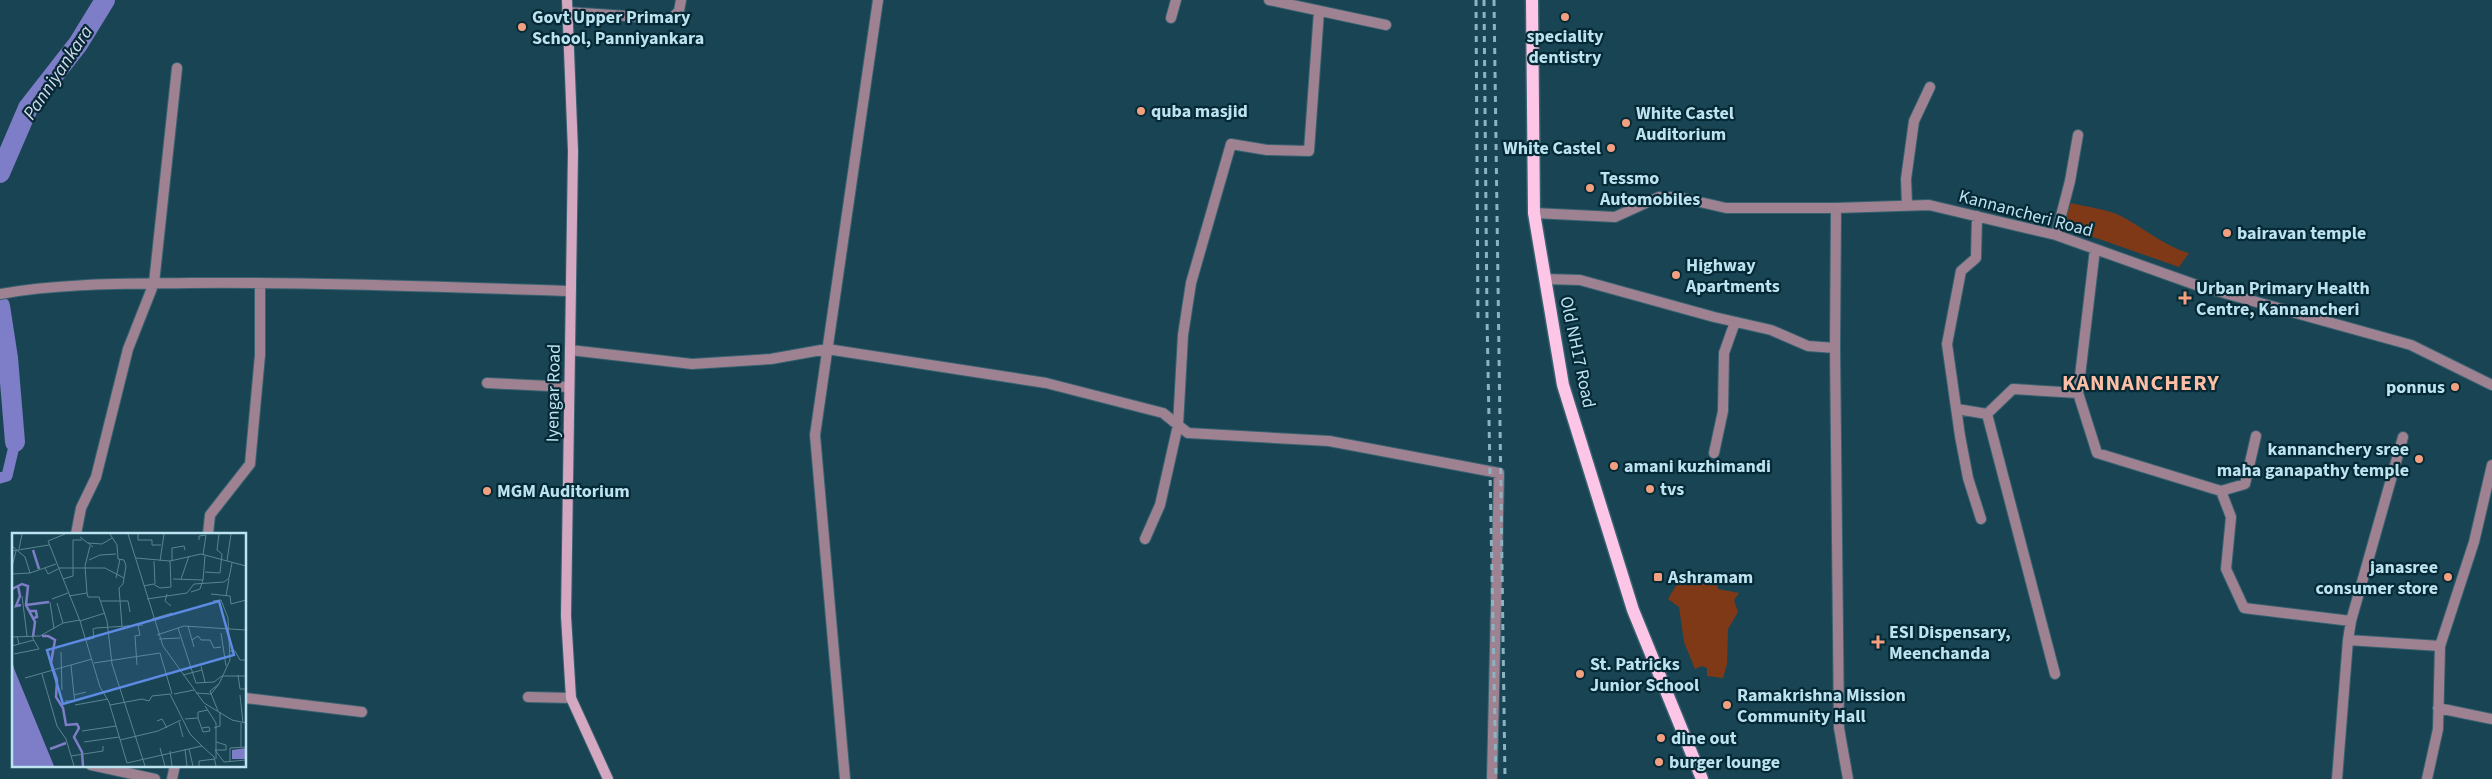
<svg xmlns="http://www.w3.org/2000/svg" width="2492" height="779" font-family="'Source Sans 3',sans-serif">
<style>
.green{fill:#803917}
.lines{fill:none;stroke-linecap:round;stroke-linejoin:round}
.canal{stroke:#7e7dc8;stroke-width:11}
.river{stroke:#7e7dc8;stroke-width:20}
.minor-casing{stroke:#37616f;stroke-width:12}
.secondary-casing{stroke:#37616f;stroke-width:12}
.primary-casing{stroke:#37616f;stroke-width:15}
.minor{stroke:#9e8292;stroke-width:10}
.secondary{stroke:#d4a8c1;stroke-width:10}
.primary{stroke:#fdc5e6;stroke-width:12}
.rail{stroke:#8cb3c1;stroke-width:3;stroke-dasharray:6 6;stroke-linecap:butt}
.poi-dot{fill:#f2a07f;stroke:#052935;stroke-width:2}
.labels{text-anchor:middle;stroke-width:4.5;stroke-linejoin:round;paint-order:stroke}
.poi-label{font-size:18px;font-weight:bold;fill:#bde3f1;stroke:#052935;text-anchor:start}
.street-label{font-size:18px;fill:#bde3f1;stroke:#052935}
.water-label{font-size:19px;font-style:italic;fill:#d7d8ed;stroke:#052935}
.district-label{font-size:22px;font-weight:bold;letter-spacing:1px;fill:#fcbea5;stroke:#052935}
.inset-river{fill:none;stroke:#7e7dc8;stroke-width:2.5}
.inset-road{fill:none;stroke:#5b8492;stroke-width:1}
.view{fill:#5d8ae2;fill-opacity:0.15;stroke:#5d8ae2;stroke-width:2.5}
.inset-edge{fill:none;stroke:#bde3f1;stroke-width:2.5}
</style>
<rect width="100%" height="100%" fill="#194453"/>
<path class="green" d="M 2071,203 C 2087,207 2106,209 2121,216 C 2142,227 2166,247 2189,253 L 2179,267 L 2062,226 Z
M 1699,571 L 1717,582 L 1718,589 L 1739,593 L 1734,600 L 1738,612 L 1728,629 L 1727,664 L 1723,678 L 1707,676 L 1707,668 L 1702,666 L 1695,669 L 1684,642 L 1679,607 L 1668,599 L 1680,579 L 1695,577 Z"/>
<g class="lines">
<path class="canal" d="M 0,478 L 7,476 L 15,442"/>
<path class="river" d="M 0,173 L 28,108 L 78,44 L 105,0
M 0,306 L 8,358 L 15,442"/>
<g class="minor-casing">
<path id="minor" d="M 1269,0 L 1386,25
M 567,12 L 671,19 L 679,11 L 681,0
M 1171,18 L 1176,0
M 1907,205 L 1906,179 L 1914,121 L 1930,87
M 1836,208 L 1835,348 L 1839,728 L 1848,779
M 1534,213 L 1615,217 L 1659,197 L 1678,197 L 1726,208 L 1836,208 L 1929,205 L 2056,235 L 2199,286 L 2411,345 L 2492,385
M 1977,216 L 1976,258 L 1961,271 L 1947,344 L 1960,436 L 1968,478 L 1981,519
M 2056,235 L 2070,181 L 2078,135
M 1545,279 L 1580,280 L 1714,317 L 1771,330 L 1808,346 L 1835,348
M 0,294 C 61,283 126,284 189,283 C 316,282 443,287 571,291
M 570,350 L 692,364 L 771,359 L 827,349 L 1046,383 L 1163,413 L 1188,433 L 1329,441 L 1499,473 L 1492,779
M 487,383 L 569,387
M 2078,393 L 2095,249
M 1957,409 L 1987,414 L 2055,674
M 1987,414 L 2013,389 L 2078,393 L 2097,453 L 2221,491 L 2231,517 L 2226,569 L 2244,608 L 2351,621
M 1714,453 L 1723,411 L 1724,353 L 1735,322
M 2221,491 L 2245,484 L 2256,436
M 76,534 L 81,508 L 96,477 L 128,349 L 154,283 L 177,68
M 208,534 L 210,515 L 250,464 L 260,355 L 260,283
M 1145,539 L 1160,505 L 1178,425 L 1183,335 L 1191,283 L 1231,144 L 1267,150 L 1309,151 L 1319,11
M 2348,640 L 2440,646
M 528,697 L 571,698
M 245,698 L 362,712
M 2438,708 L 2492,719
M 91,765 L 155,779
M 172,779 L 175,765
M 845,779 L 815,435 L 878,0
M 2337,779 L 2348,640 L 2351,621 L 2403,437
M 2427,779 L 2438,729 L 2440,646 L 2474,542 L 2492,465"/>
</g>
<g class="secondary-casing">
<path id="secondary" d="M 567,0 L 573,151 L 566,616 L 571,698 L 608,779"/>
</g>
<g class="primary-casing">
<path id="primary" d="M 1532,0 L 1534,213 L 1563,385 L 1633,610 L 1702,779"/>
</g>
<use href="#minor" class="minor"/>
<use href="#secondary" class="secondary"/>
<use href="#primary" class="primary"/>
<path class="rail" d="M 1476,0 L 1478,321
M 1484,0 L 1487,317 L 1496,779
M 1494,0 L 1505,779"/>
</g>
<g class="poi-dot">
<circle cx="1565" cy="17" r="5"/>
<circle cx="522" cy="27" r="5"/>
<circle cx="1141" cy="111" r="5"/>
<circle cx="1626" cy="123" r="5"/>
<circle cx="1611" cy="148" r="5"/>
<circle cx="1590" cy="188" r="5"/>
<circle cx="2227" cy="233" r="5"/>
<circle cx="1676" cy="275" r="5"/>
<path d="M2182.5 290.5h5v5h5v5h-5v5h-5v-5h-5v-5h5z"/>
<circle cx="2455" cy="387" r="5"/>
<circle cx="2419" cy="459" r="5"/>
<circle cx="1614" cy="466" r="5"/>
<circle cx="1650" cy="489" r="5"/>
<circle cx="487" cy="491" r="5"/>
<rect x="1653" y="572" width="10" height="10" rx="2.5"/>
<circle cx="2448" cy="577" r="5"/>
<path d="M1875.5 634.5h5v5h5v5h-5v5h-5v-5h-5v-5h5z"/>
<circle cx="1580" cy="674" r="5"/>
<circle cx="1727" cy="705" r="5"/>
<circle cx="1661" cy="738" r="5"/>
<circle cx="1659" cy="762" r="5"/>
</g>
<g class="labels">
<g class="poi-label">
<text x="532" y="23">Govt Upper Primary<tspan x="532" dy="21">School, Panniyankara</tspan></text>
<text x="1565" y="42" text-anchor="middle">speciality<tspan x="1565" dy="21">dentistry</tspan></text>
<text x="1151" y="117">quba masjid</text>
<text x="1636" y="119">White Castel<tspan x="1636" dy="21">Auditorium</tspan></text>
<text x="1601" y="154" text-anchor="end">White Castel</text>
<text x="1600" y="184">Tessmo<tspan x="1600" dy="21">Automobiles</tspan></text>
<text x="2237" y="239">bairavan temple</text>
<text x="1686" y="271">Highway<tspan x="1686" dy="21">Apartments</tspan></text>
<text x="2196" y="294">Urban Primary Health<tspan x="2196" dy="21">Centre, Kannancheri</tspan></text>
<text x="2445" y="393" text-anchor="end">ponnus</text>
<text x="2409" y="455" text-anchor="end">kannanchery sree<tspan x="2409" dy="21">maha ganapathy temple</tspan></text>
<text x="1624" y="472">amani kuzhimandi</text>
<text x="1660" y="495">tvs</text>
<text x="497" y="497">MGM Auditorium</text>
<text x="2438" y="573" text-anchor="end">janasree<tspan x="2438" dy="21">consumer store</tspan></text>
<text x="1668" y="583">Ashramam</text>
<text x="1889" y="638">ESI Dispensary,<tspan x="1889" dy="21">Meenchanda</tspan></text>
<text x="1590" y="670">St. Patricks<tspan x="1590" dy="21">Junior School</tspan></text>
<text x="1737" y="701">Ramakrishna Mission<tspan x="1737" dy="21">Community Hall</tspan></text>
<text x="1671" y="744">dine out</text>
<text x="1669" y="768">burger lounge</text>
</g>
<g class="street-label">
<text transform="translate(2026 213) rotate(15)" y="6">Kannancheri Road</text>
<text transform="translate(1578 352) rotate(78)" y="6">Old NH17 Road</text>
<text transform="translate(553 393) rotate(-89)" y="6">Iyengar Road</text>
</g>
<g class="water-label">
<text transform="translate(57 72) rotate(-56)" y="7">Panniyankara</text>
</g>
<g class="district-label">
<text x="2141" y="390">KANNANCHERY</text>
</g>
</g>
<g transform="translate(12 533)">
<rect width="234" height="234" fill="#194453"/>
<path d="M 0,128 L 3,138 L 42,233 L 0,233 ZM 234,215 L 234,226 L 220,226 L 220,217 Z" fill="#7e7dc8"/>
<path class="inset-river" d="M 21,17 L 27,36M 6,53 L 8,63 L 4,73 L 9,72M 0,56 L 10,51 L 16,53 L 14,72 L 23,89 L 21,104M 14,72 L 37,69M 17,78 L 24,78 L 25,84 L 22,85M 30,103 L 36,103 L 43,107 L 39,130 L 45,147M 45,147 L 44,164 L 51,175 L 54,192 L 65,191 L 67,195 L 62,204 L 70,219 L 71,233M 38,216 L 54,210"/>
<path class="inset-road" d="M 53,1 L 36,8 L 68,88 L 88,154 L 97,169 L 115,230 L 190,213 L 202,224 L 204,233M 98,1 L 105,12 L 106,26 L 112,27 L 114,33 L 111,51 L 107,55 L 110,93M 116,1 L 151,113 L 192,170 L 220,187 L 234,190M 126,1 L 126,7 L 140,7 L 140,12 L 149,12M 68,4 L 81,14M 187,7 L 187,3 L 194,2 L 191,22M 76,10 L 90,11 L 100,5M 0,13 L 13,24 L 18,40 L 44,31M 7,16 L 10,1M 0,18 L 37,12M 124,25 L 158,28 L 189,21 L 234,33M 77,27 L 88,22 L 104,21M 142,28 L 143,51M 148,28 L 152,1M 160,28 L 160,15 L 172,13 L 173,17M 215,28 L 219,1M 0,34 L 4,18M 33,35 L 36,41 L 46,36M 46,35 L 93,35 L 112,45M 193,39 L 208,40 L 210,21 L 205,17 L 207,1M 0,41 L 18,40M 104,45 L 108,26M 51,46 L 61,43 L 61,7 L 70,7M 161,46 L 191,47 L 188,56 L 179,59M 169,46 L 177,23M 191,47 L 193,23M 132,53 L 141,51 L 148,55 L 159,54 L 158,28M 75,60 L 73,33 L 78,13M 155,61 L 153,68 L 159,73M 199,61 L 218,63 L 219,71 L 234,67M 10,63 L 15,103M 57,63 L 75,60 L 76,64 L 87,64 L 95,88 L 100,131 L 133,233M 214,63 L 217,46M 40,66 L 56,60M 135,66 L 175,60 L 182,51 L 212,49 L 217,45 L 220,30M 89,68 L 116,68 L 118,79M 201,68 L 209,67 L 216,85 L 218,127 L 207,151 L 198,158 L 206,178M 38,69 L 42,96M 45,70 L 51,90M 140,86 L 160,80M 68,88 L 93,80M 176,93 L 182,114M 166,95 L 184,150 L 202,149 L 210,143 L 234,143M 209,100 L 214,133M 145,102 L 172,93 L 234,97M 0,104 L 28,103 L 51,90 L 68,87M 147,106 L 168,105M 75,107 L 82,105 L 81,96 L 84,95 L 131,92M 180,107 L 186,103 L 189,107 L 198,107 L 202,115 L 209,114M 7,111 L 22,107M 0,113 L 7,111 L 5,103M 217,118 L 223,118 L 228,127 L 234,127M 49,119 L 50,157M 2,121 L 27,116 L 20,104M 82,130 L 148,120 L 160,161M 59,132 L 62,162M 125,132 L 123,103 L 128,102 L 126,92M 189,133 L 193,149M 30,141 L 45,193 L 54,206 L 62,233M 171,142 L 190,137M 226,142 L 228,156 L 233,156M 13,145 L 80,126M 184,160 L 199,161 L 207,151M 162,161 L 182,157M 228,162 L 231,190M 53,168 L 63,168 L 62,162 L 74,159M 63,172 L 96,166M 98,172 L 130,166 L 137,168 L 140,163 L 158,161 L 178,201 L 190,213M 193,173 L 204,190 L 204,226M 186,185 L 191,199 L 198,198 L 197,194 L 190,195M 173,186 L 186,185 L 186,179 L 196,177M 145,188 L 150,186 L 155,195M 167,189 L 171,204M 229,190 L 229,214M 202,195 L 208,193 L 208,179M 70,198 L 104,193M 108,207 L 146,198 L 169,187M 72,209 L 107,204M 204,209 L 214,212 L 214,217 L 203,217 L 212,229 L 234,227M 148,215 L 153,233M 173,216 L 175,233M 177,216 L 181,233M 158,218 L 160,233M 59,223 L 91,218 L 91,213M 218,229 L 218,215 L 234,214M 187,233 L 187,228 L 203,226"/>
<path class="view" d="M 207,68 L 222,122 L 51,171 L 35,117 Z"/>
<rect width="234" height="234" class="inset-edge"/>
</g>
</svg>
